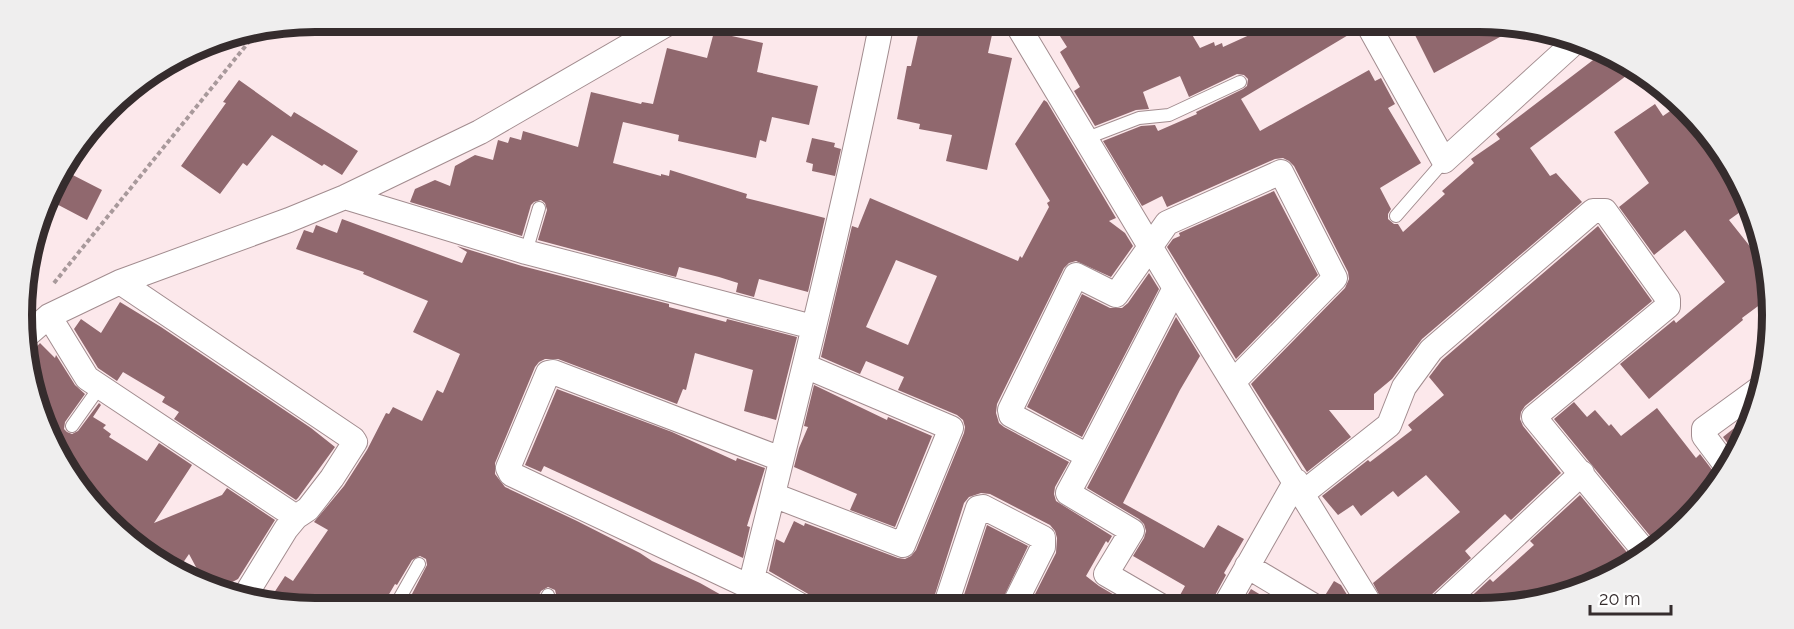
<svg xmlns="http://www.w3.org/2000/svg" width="1794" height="629" font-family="Raleway,sans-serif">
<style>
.building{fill:#90686e;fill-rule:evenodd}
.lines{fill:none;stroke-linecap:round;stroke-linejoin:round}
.lane-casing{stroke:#a28c8f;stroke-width:14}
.street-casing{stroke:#a28c8f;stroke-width:26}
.path{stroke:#a8999b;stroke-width:4;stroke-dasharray:4.5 3;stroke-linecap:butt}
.lane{stroke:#fff;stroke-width:12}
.street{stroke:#fff;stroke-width:24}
.rim{fill:none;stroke:#352c2d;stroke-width:8}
</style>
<rect width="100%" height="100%" fill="#fce8eb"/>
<path class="building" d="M 921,21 L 995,21 L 988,53 L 1012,58 L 987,170 L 946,161 L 952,135 L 919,129 L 920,124 L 897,119 L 907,66 L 911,66 Z
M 1078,21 L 1184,21 L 1200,48 L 1214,42 L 1215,46 L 1222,43 L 1223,47 L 1280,21 L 1352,21 L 1355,31 L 1241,99 L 1260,131 L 1369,70 L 1375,81 L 1381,78 L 1395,104 L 1388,108 L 1421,163 L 1380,188 L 1391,209 L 1388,214 L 1388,219 L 1394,224 L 1398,224 L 1403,232 L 1445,194 L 1442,191 L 1474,163 L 1471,159 L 1500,139 L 1496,134 L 1601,54 L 1634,70 L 1530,148 L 1550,176 L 1556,173 L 1582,202 L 1422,339 L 1392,379 L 1374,394 L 1374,410 L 1329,410 L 1351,437 L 1307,472 L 1251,384 L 1345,288 L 1349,279 L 1348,272 L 1294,166 L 1289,161 L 1283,158 L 1275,159 L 1167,207 L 1162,196 L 1142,206 L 1103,141 L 1141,126 L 1155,125 L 1158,131 L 1197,114 L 1196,112 L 1243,89 L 1247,86 L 1248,79 L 1244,75 L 1237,74 L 1189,97 L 1180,76 L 1143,92 L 1149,109 L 1136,110 L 1095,126 L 1074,91 L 1080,87 L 1060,52 L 1067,47 L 1058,33 Z
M 1426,21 L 1479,21 L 1520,26 L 1434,73 L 1412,29 Z
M 714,32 L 763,43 L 757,72 L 818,86 L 809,125 L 772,117 L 766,142 L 760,140 L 756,158 L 678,141 L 679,135 L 623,122 L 613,163 L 661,176 L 661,174 L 669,176 L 670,170 L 747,194 L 746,198 L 825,218 L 808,292 L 759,279 L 754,297 L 736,292 L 738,283 L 719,277 L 679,267 L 676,277 L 538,240 L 547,210 L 545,203 L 541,200 L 534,202 L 531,205 L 522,236 L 410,202 L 415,189 L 435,180 L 450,186 L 455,166 L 475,155 L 493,160 L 498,140 L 508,143 L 510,137 L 521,140 L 523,131 L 578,147 L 591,92 L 641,104 L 642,102 L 653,104 L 667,48 L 707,58 Z
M 239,80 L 291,117 L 294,112 L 358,151 L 342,175 L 324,164 L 322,166 L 272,135 L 247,166 L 243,163 L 220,194 L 181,166 L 226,103 L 223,102 Z
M 1044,100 L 1047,102 L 1116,218 L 1109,221 L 1125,233 L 1133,246 L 1111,277 L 1076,261 L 1069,263 L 1064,268 L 997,404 L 996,413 L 999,423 L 1004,427 L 1069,462 L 1055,487 L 1054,494 L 1056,501 L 1112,536 L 1108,543 L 1106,541 L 1086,576 L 1099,586 L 1133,606 L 1029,606 L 1056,553 L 1057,538 L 1055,531 L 1050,525 L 990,494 L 981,493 L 969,497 L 964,503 L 931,607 L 817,607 L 816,600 L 810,595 L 769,571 L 776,539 L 784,543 L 794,521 L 804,526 L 805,523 L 898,558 L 905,559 L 911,556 L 916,550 L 964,433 L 965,427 L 963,420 L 957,415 L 898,390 L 904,377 L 866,361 L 860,374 L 821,357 L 852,226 L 858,228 L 870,198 L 1018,261 L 1020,256 L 1022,258 L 1049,207 L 1047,203 L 1050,201 L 1015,144 ZM 896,260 L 937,276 L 908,345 L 866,327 Z
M 1655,104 L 1663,116 L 1676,107 L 1704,148 L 1711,142 L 1734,167 L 1747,207 L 1729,220 L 1760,259 L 1770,276 L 1769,298 L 1742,318 L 1743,320 L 1649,399 L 1620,364 L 1674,320 L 1676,323 L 1725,282 L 1685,230 L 1654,255 L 1619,207 L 1649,183 L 1614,132 Z
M 812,138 L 835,143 L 834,147 L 841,149 L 835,176 L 812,171 L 813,164 L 806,162 Z
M 63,170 L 102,190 L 87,220 L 47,199 L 51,184 Z
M 1274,191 L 1318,275 L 1236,359 L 1167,247 L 1173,239 L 1180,236 L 1179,233 Z
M 342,219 L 462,263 L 467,252 L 457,246 L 522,266 L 669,304 L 669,307 L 726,322 L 727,319 L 797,337 L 776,420 L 744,411 L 753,370 L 695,353 L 686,390 L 683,389 L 677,404 L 558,359 L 545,359 L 539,362 L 535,367 L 495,463 L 495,474 L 505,487 L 577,521 L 640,553 L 652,561 L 700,583 L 732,601 L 731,607 L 551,608 L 556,594 L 555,590 L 548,587 L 541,591 L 533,608 L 437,608 L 412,594 L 427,565 L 426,559 L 420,556 L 412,560 L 397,585 L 395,584 L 381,608 L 315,608 L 268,602 L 285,576 L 293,581 L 328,530 L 314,522 L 344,486 L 367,450 L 386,413 L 389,414 L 393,407 L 422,421 L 437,390 L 443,393 L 460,354 L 413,332 L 428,301 L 363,274 L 364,272 L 296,249 L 304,230 L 313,233 L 316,225 L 337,233 Z
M 1598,226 L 1652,301 L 1525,406 L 1521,412 L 1520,419 L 1523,426 L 1561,473 L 1511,520 L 1505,514 L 1465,551 L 1471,558 L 1430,596 L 1426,606 L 1385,606 L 1373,583 L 1460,512 L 1426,475 L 1398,497 L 1393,491 L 1361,516 L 1353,505 L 1338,515 L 1322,496 L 1368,460 L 1370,462 L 1412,430 L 1408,425 L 1444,395 L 1429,377 L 1442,360 Z
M 1149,273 L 1159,289 L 1082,437 L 1027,407 L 1082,294 L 1110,308 L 1122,308 L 1128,303 Z
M 120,302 L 161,327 L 311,428 L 335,447 L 298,498 L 296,500 L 174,419 L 179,412 L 162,402 L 165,397 L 123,372 L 117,381 L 98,368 L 74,329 L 81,319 L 101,333 Z
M 1176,317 L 1200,356 L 1180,390 L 1123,503 L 1204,548 L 1218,525 L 1244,539 L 1224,573 L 1226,575 L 1213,599 L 1211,606 L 1197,606 L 1179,597 L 1185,586 L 1133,556 L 1144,538 L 1146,531 L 1144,524 L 1139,519 L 1087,488 Z
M 40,343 L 55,358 L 56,355 L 75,385 L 85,394 L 65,422 L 64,429 L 67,432 L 72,434 L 78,431 L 99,403 L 101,405 L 93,417 L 106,425 L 103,428 L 111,434 L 109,437 L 147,461 L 159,443 L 192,465 L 154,523 L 222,495 L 227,488 L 275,520 L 238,579 L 219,589 L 204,582 L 189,554 L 178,570 L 151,558 L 100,507 L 103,502 L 79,486 L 71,478 L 31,390 L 29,355 Z
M 814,385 L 887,420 L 888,417 L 932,436 L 895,527 L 850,510 L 857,494 L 794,467 L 799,448 L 808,427 L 804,426 Z
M 557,389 L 672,432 L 736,461 L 737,458 L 765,468 L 747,526 L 750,527 L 743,558 L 544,466 L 541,472 L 525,465 Z
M 1574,402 L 1587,417 L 1595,410 L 1609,426 L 1611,424 L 1621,436 L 1657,408 L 1696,458 L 1700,454 L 1719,479 L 1673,535 L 1666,540 L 1658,530 L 1651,537 L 1554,419 Z
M 1753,413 L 1736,455 L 1723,437 Z
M 1580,495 L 1630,556 L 1602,580 L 1518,605 L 1461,606 L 1490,579 L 1493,582 L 1534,545 L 1530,541 Z
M 987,525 L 1028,546 L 999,607 L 960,607 Z
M 1334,581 L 1341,585 L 1354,606 L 1328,606 L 1324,597 Z
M 1251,589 L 1279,606 L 1241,606 Z"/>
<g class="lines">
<g class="lane-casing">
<path id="lane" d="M 1087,138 L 1139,118 L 1169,115 L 1240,82
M 1396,216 L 1444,161
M 526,252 L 539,208
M 72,426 L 99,388
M 394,608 L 419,564
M 541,608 L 548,595"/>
</g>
<g class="street-casing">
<path id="street" d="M 1015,21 L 1175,288 L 1371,606
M 1366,21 L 1444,161 L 1576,41
M 345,197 L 526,252 L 813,327
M 120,282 L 353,439 L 355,442 L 332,478 L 308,509 L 296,517 L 286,529 L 243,599
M 1175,288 L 1088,456 L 1011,415 L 1010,410 L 1076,275 L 1116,295 L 1167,223 L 1281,172 L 1335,278 L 1234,381
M 49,316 L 87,378 L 296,517
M 27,335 L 49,316 L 120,282 L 289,220 L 345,197 L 480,132 L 672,21
M 1088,456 L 1068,493 L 1132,531 L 1106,574 L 1161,606
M 1728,468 L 1704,436 L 1704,429 L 1763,386
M 1303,493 L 1389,425 L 1404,387 L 1431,350 L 1593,211 L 1605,211 L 1668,299 L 1668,306 L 1534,417 L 1646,553
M 773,495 L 903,545 L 951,428 L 805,366
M 1247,566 L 1314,606
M 752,578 L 803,607
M 750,587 L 511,474 L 508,468 L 548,373 L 553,372 L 781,459
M 1225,606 L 1296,481
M 1440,606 L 1582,473
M 745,607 C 793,412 843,218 882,21
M 945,607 L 978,508 L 983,507 L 1043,538 L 1043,547 L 1013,607"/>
</g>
<path class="path" d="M 54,283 L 256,33"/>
<use href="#lane" class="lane"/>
<use href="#street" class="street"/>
</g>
<path d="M0 0H1794V629H0ZM315 32H1479A283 283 0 0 1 1762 315V315A283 283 0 0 1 1479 598H315A283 283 0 0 1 32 315V315A283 283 0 0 1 315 32Z" fill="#efeeee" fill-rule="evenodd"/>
<path class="rim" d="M315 32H1479A283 283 0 0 1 1762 315V315A283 283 0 0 1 1479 598H315A283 283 0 0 1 32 315V315A283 283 0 0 1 315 32Z"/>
<path d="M1590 605v9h81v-9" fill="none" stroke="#352c2d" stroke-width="3"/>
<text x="1599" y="605" font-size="18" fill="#352c2d" stroke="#ffffff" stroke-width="4.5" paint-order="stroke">20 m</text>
</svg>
